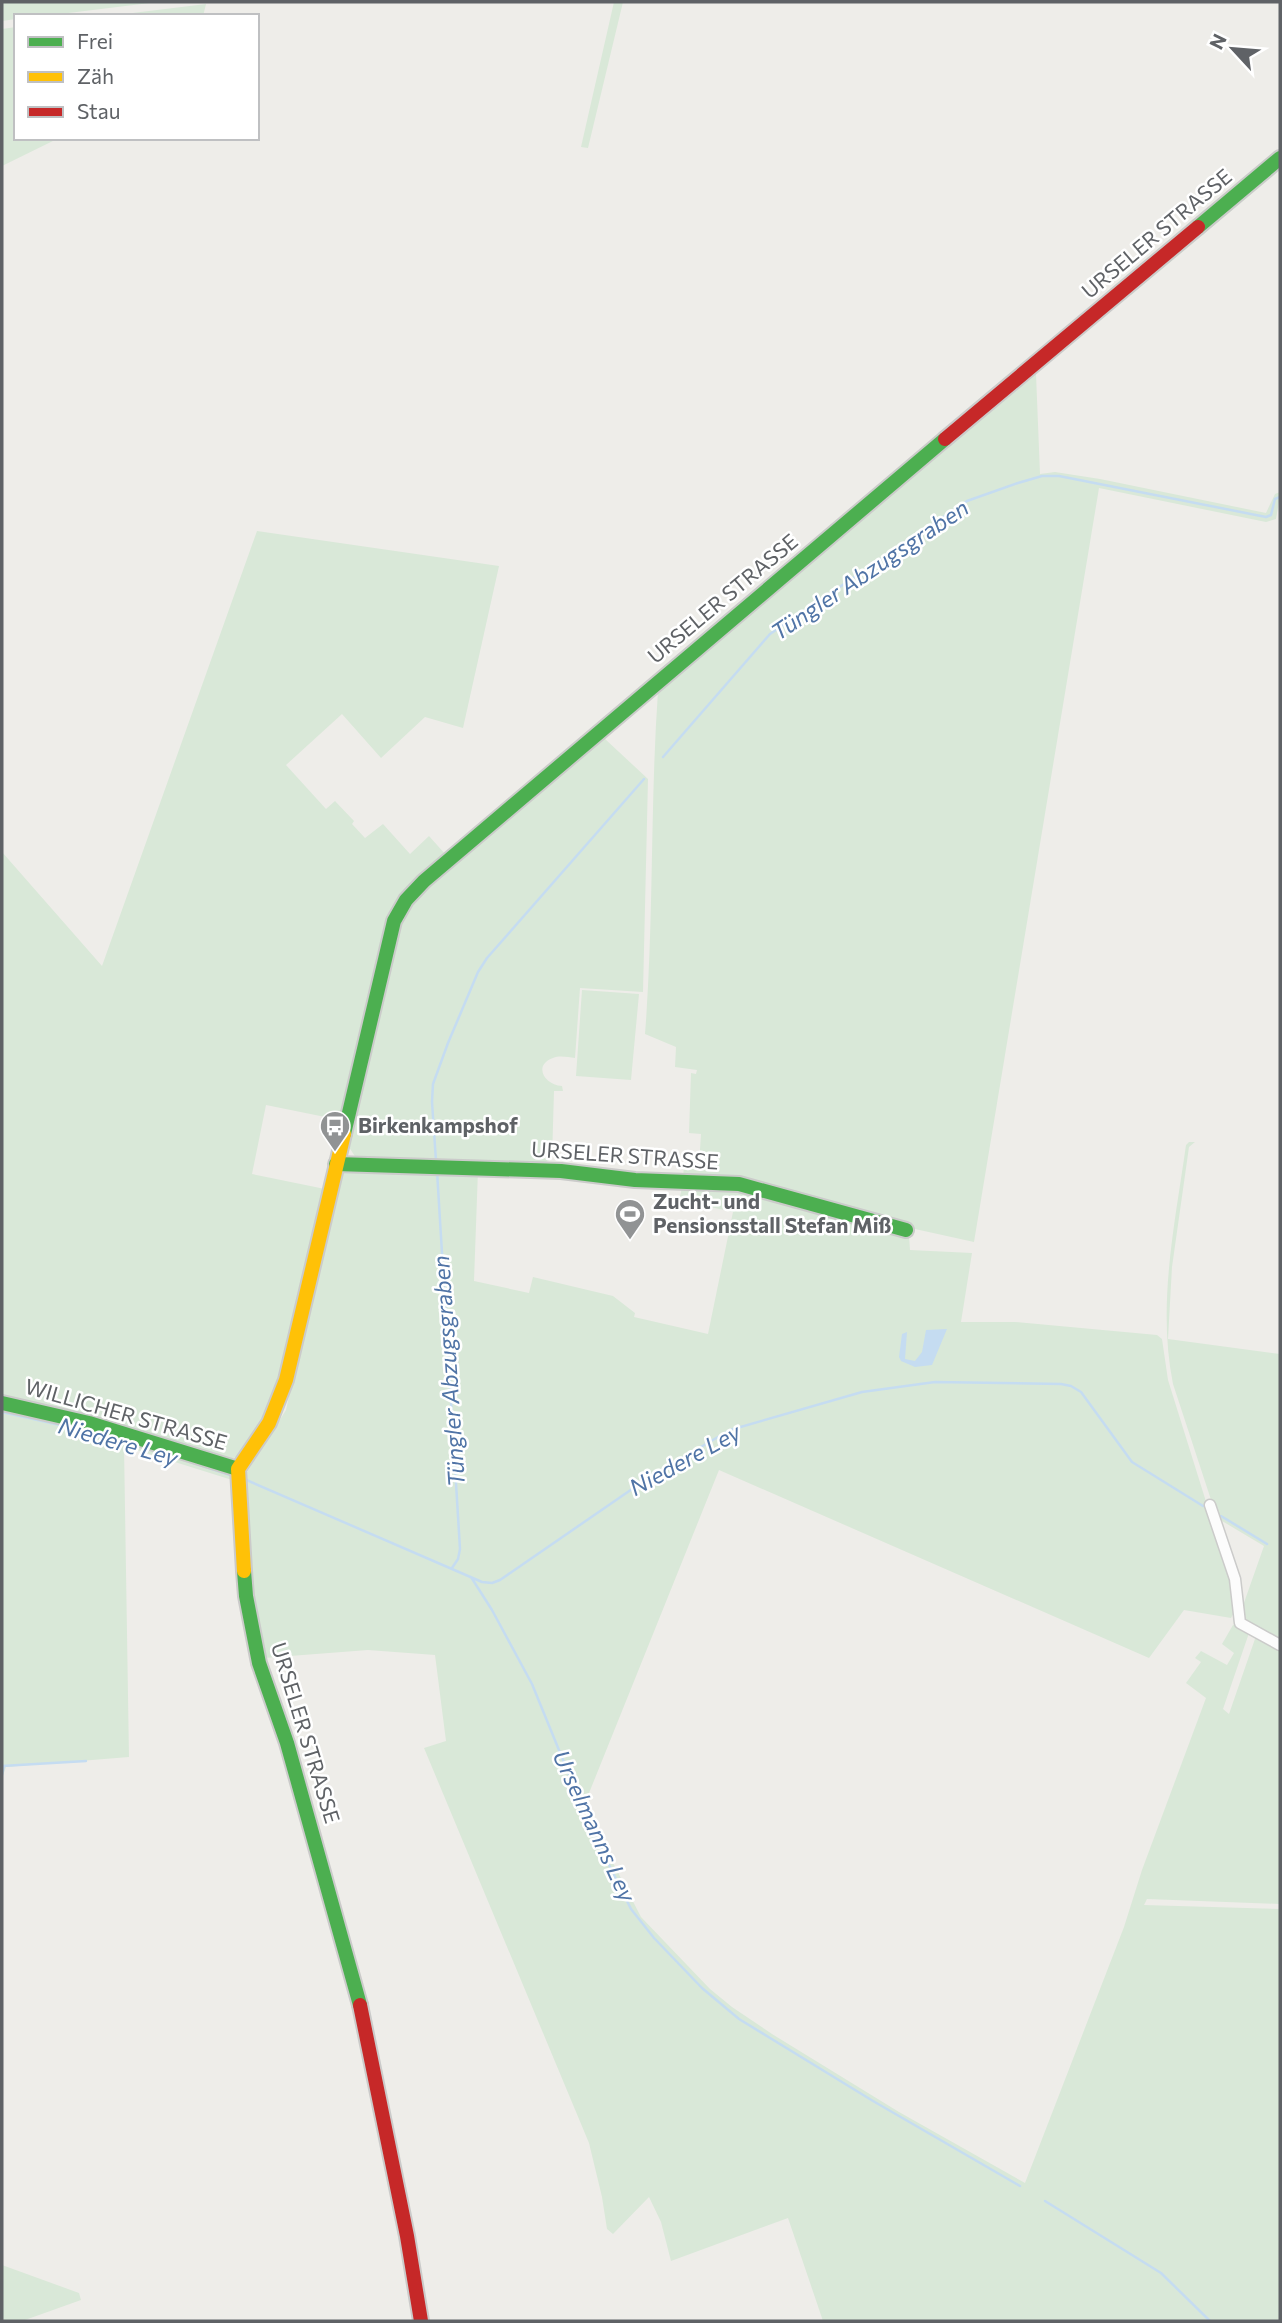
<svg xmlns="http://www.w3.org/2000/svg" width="1282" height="2323" font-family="Commissioner,sans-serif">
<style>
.green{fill:#d9e8d8}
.water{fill:#c5dcf1}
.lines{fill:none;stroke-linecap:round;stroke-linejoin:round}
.stream{stroke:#c5dcf1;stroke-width:2.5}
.street-casing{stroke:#cbcbca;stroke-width:13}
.fast-casing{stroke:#cbcbca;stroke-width:18}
.slow-casing{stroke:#cbcbca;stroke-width:18}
.jam-casing{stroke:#cbcbca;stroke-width:18}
.street{stroke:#fcfcfc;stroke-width:10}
.fast{stroke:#4caf50;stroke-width:14}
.slow{stroke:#ffc107;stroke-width:14}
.jam{stroke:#c62828;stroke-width:14}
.labels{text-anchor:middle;stroke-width:5;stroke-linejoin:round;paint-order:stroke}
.street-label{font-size:21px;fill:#5f6266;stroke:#fff}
.poi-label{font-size:21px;font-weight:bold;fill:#5f6266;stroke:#fff;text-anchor:start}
.water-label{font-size:23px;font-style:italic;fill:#5074a6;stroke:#fff}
</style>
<rect width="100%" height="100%" fill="#eeede9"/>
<path class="green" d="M 2,2 L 158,2 L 44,16 L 16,16 L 16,19 L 2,21 Z
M 614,2 L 623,2 L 588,148 L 581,147 Z
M 206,4 L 203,16 L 108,16 Z
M 16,27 L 16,138 L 59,138 L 2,166 L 2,29 Z
M 1280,160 L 1280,170 L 1131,295 L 1129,288 Z
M 1036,374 L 1040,474 L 1055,472 L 1100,479 L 1266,513 L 1275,494 L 1280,492 L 1280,496 L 1276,519 L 1266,522 L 1099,488 L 974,1242 L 915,1229 L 743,1180 L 683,1178 L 684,1165 L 699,1165 L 701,1134 L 689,1133 L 691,1073 L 696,1074 L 697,1070 L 675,1067 L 676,1047 L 645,1034 C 654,920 650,805 658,691 L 805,566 Z
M 257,531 L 499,566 L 463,728 L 425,717 L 381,758 L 342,714 L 286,765 L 326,809 L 335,801 L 354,821 L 352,824 L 365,838 L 383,824 L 410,854 L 429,836 L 446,855 L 398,896 L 389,913 L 340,1120 L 266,1105 L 252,1174 L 325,1189 L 274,1404 L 243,1453 L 230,1460 L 2,1400 L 2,852 L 102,966 Z
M 644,697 L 648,700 L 604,738 L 648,779 L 643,992 L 580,988 L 575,1058 C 568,1057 559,1055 553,1058 C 533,1065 544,1085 562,1086 L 563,1091 L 554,1091 L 552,1159 L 536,1167 L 358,1161 L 345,1141 L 384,974 L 408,902 Z
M 582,990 L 639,994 L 631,1080 L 576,1076 Z
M 1189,1142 L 1195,1142 L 1189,1147 L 1172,1267 L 1168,1339 L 1280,1354 L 1280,1641 L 1248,1625 L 1240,1614 L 1264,1546 L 1217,1518 L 1173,1384 C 1157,1304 1175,1224 1186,1145 Z
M 343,1168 L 478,1170 L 474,1281 L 529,1293 L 533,1277 L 613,1296 L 635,1313 L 634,1317 L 708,1334 L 733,1212 L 679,1200 L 683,1184 L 738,1186 L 906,1233 L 909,1236 L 910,1250 L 972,1253 L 961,1322 L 1015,1322 L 1157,1335 L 1162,1339 L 1168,1380 L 1233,1588 L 1234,1612 L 1231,1618 L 1184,1610 L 1149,1658 L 719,1470 L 585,1803 L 594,1826 L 641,1917 L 710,1989 L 732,2007 L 772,2034 L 899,2112 L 1025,2183 L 1124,1927 L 1142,1870 L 1206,1698 L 1186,1683 L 1201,1662 L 1195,1658 L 1201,1651 L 1227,1665 L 1234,1653 L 1222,1644 L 1233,1625 L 1236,1624 L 1249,1633 L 1223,1709 L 1229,1714 L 1256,1636 L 1280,1648 L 1280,1904 L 1147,1899 L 1144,1905 L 1280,1909 L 1280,2321 L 823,2321 L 788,2218 L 671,2261 L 661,2222 L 649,2197 L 613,2234 L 607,2229 L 602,2197 L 589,2143 L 424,1748 L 446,1741 L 435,1655 L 368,1650 L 264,1658 L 251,1595 L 244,1477 L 286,1410 L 338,1172 Z
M 2,1407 L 41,1415 L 232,1470 L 233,1478 L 229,1479 L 124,1446 L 129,1757 L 6,1767 L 2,1778 Z
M 2,2265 L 79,2293 L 81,2300 L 25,2320 L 2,2321 Z"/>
<path class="water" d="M 947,1329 L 932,1365 L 915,1367 L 901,1361 L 899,1357 L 902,1334 L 907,1332 L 905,1359 L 915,1361 L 922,1352 L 926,1330 Z"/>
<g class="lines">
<path class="stream" d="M 663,757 L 770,634 L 967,501 L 1018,483 L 1042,476 L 1059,476 L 1266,517 L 1271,515 L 1275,499 L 1280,497
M 436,1161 L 432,1102 L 433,1084 L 448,1043 L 478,972 L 487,958 L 644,779
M 437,1171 L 460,1549 L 458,1559 L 452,1568
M 2,1412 L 100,1434
M 166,1454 L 233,1476
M 244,1479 L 482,1582 L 492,1583 L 500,1580 L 651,1476 L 730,1430 L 862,1392 L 935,1382 L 1061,1384 L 1071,1386 L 1081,1392 L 1132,1462 L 1203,1506
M 1221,1516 L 1267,1544
M 471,1577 L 492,1610 L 532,1684 L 592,1831 L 631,1909 L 654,1938 L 702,1988 L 739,2019 L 873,2101 L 1020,2186
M 2,1766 L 86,1761
M 2,1775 L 4,1766
M 1045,2201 L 1161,2273 L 1210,2321"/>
<g class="street-casing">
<path id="street" d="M 1210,1505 L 1235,1579 L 1240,1623 L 1280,1645"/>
</g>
<g class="fast-casing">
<path id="fast" d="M 1198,227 L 1280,158
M 344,1134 L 394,921 L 406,900 L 424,881 L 945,439
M 336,1164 L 561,1171 L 635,1180 L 739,1184 L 906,1230
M 2,1403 L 89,1423 L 238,1469
M 244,1571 L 246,1596 L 259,1663 L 287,1743 L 360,2005"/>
</g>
<g class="slow-casing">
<path id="slow" d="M 244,1571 L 238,1469 L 269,1423 L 286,1380 L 344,1134"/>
</g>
<g class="jam-casing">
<path id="jam" d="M 945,439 L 1198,227
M 360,2005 L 407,2236 L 421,2321"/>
</g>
<use href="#street" class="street"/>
<use href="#fast" class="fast"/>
<use href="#slow" class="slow"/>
<use href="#jam" class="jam"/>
</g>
<defs>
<g id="bus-pin" transform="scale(1.575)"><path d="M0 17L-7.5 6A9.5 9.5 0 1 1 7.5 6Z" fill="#919394" stroke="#fff"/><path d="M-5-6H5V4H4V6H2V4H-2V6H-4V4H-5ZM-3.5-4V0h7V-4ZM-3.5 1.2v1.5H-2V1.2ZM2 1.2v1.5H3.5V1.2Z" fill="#fff"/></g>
<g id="stadium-pin" transform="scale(1.575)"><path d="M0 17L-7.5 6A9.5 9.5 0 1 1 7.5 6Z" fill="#919394" stroke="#fff"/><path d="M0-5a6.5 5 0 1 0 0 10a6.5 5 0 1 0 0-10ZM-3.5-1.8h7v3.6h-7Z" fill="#fff"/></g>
</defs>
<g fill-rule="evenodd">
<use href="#bus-pin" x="335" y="1126"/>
<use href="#stadium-pin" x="630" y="1214"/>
</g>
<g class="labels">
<g class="street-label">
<text transform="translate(1157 234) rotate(-40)" y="7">URSELER STRASSE</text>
<text transform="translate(723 599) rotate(-40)" y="7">URSELER STRASSE</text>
<text transform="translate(625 1156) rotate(4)" y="7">URSELER STRASSE</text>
<text transform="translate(126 1415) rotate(16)" y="7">WILLICHER STRASSE</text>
<text transform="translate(305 1733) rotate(73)" y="7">URSELER STRASSE</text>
</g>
<g class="poi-label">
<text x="358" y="1133">Birkenkampshof</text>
<text x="653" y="1209">Zucht- und<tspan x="653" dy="24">Pensionsstall Stefan Miß</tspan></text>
</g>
<g class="water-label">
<text transform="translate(870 570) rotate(-34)" y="8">Tüngler Abzugsgraben</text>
<text transform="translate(449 1371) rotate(-94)" y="8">Tüngler Abzugsgraben</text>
<text transform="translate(118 1442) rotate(16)" y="8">Niedere Ley</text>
<text transform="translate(685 1460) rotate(-29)" y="8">Niedere Ley</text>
<text transform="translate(594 1826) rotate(65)" y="8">Urselmanns Ley</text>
</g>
</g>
<rect width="1282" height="2323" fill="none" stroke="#5f6266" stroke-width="7"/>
<rect x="14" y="14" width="245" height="126" fill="#ffffff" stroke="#bfc0c2" stroke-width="2"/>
<rect x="28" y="37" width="35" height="10" fill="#4caf50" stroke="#bfc0c2" stroke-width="2"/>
<text x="77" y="49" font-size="21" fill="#5f6266">Frei</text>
<rect x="28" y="72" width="35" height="10" fill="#ffc107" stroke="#bfc0c2" stroke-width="2"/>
<text x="77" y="84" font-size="21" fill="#5f6266">Zäh</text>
<rect x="28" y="107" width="35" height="10" fill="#c62828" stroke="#bfc0c2" stroke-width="2"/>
<text x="77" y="119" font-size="21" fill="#5f6266">Stau</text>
<g transform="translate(1233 49) rotate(296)" stroke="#ffffff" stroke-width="5" paint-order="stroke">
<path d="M0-5L12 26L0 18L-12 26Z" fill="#5f6266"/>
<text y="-10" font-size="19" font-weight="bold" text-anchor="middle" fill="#5f6266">N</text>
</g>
</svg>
